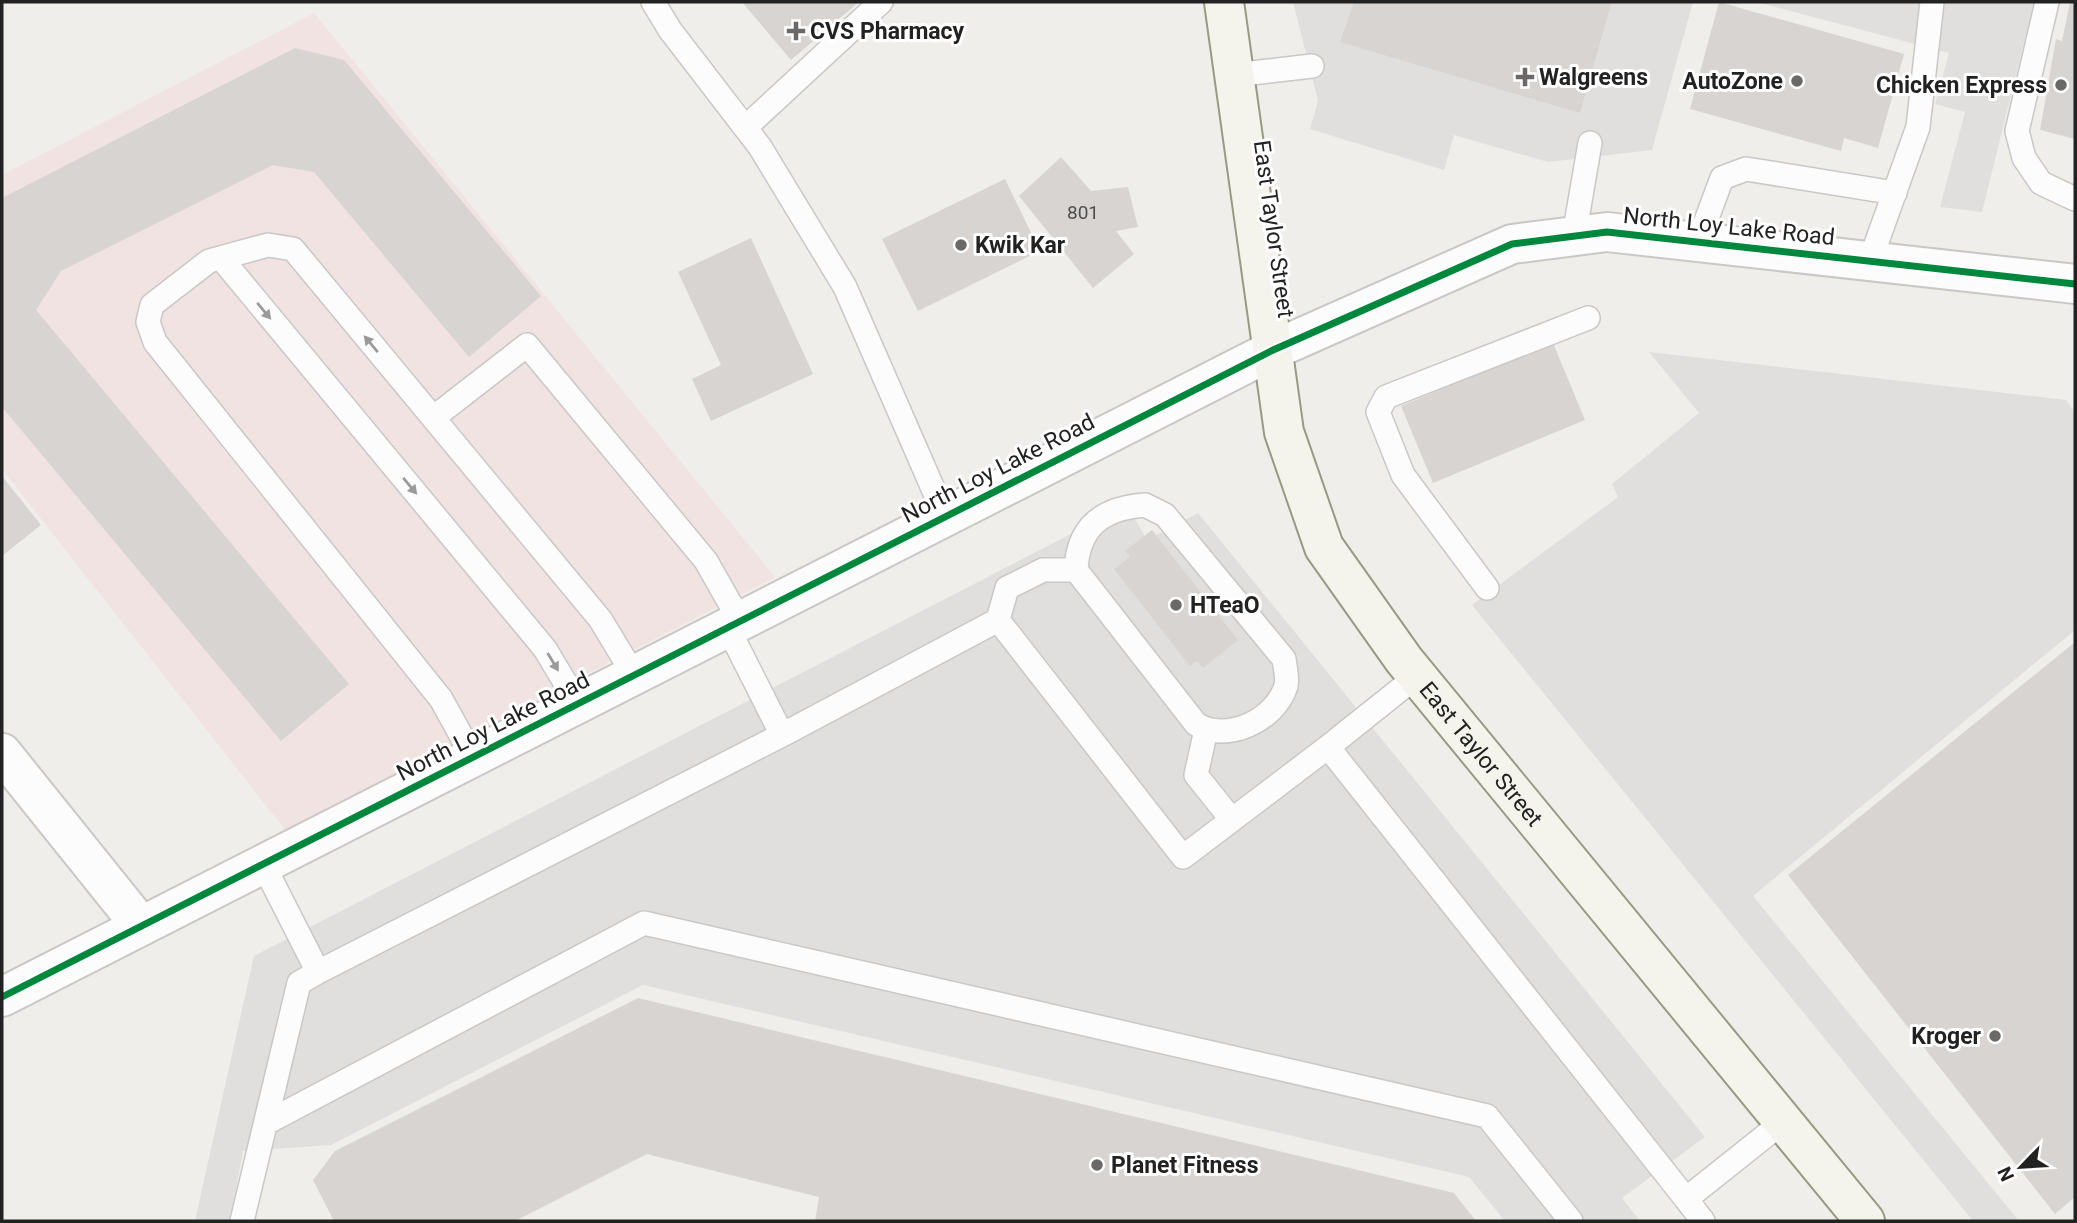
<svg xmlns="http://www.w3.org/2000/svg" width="2077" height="1223" font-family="Roboto,sans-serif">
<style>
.commercial{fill:#f1e3e1}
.parking{fill:#e0dfde}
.building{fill:#d7d4d2}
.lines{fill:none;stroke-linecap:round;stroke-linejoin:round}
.service-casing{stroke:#c9c8c7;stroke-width:26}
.minor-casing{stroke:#c9c8c7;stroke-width:42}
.tertiary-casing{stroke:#c9c8c7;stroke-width:42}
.secondary-casing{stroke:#999a82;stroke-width:42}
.service{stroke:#fdfcfc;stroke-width:23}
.minor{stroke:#fdfcfc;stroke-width:38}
.tertiary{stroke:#fdfcfc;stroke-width:38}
.secondary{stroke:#f4f4ed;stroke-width:38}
.cycleway-casing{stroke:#fff;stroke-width:11}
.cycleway{stroke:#00873e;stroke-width:7}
.oneway{fill:#9a9a9a}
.poi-dot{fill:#6a6968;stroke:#fff;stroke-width:2.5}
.labels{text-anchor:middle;stroke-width:6;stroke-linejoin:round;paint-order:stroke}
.number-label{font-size:19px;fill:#4f4e4e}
.poi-label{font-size:23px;font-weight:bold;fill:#222;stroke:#fff;text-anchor:start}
.street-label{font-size:23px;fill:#222;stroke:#fff}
</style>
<rect width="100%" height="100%" fill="#f0eeeb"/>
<path class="commercial" d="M 314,13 L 775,577 L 285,830 L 2,469 L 2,175 Z"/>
<path class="parking" d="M 1293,2 L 1354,2 L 1341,41 L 1580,112 L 1612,2 L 1693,2 L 1652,150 L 1548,162 L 1454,135 L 1444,170 L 1310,129 L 1318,101 Z
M 1756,2 L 2034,2 L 1982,212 L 1940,207 L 1965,112 L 1935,104 L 1949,53 Z
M 1649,352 L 2066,400 L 2075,412 L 2075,630 L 1753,896 L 2019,1221 L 1973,1221 L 1472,605 L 1618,497 L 1612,484 L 1699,413 Z
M 1127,505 L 1147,540 L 1198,513 L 1705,1137 L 1622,1198 L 1640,1221 L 1505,1221 L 1469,1177 L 643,985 L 331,1145 L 243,1151 L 230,1221 L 195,1221 L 254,956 Z"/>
<path class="building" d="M 742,2 L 859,2 L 791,60 Z
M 1354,2 L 1612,2 L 1580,113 L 1340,42 Z
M 1719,2 L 1904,54 L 1878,148 L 1844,138 L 1841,151 L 1690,109 Z
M 2070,2 L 2075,2 L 2075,139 L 2040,130 L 2056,39 L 2062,41 Z
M 295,48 L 344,60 L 541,296 L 469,357 L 314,172 L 273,165 L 61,271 L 36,310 L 349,684 L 281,741 L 2,407 L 2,198 Z
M 1061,157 L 1091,191 L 1128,187 L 1138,227 L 1116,231 L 1134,254 L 1093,288 L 1019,196 Z
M 1005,179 L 1040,251 L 918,311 L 882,239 Z
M 751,238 L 813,374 L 711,421 L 692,379 L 721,365 L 678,272 Z
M 1553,343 L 1585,420 L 1433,483 L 1401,406 Z
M 2,476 L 41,525 L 2,556 Z
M 1152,530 L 1238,640 L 1203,668 L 1197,661 L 1190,666 L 1114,569 L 1130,557 L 1125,551 Z
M 2075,642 L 2075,1197 L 2055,1214 L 1788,875 Z
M 638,998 L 1454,1193 L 1476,1221 L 815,1221 L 819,1197 L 647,1154 L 515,1221 L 334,1221 L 313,1180 L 335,1151 Z"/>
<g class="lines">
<g class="service-casing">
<path id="service" d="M 653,2 L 670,30 L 760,147 L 845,287 L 945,516
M 2047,2 L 2017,131 L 2024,158 L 2041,183 L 2075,199
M 1234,75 L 1312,66
M 746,127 L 881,2
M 1574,236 L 1590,143
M 1698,242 L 1722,178 L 1746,169 L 1895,193
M 221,258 L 545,649 L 578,704
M 1870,261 L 1918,127 L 1932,2
M 433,418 L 527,345 L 706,561 L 740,621
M 1145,505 L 1165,515 L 1284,659 C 1285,667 1288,679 1286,686 C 1275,721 1226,743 1196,724 L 1076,570 C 1078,526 1103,508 1145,505 Z
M 1487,588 L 1403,475 L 1378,412 L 1386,397 L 1588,318
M 998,620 L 1007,588 L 1043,570 L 1076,570
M 728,628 L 782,735 L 998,620 L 1183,857 L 1328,747
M 1417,676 L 1328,747 L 1686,1199 L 1784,1121
M 1206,730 L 1196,775 L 1232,820
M 473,757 L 441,699 L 155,342 L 148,322 L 152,305 L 209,261 L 268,245 L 293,249 L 600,619 L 634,675
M 263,864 L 318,972 L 782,735
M 266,1123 L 644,923 L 1487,1116 L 1571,1221
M 1686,1199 L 1703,1221
M 242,1221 L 299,983 L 318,972"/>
</g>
<g class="minor-casing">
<path id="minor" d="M 2,753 L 141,926"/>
</g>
<g class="tertiary-casing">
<path id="tertiary" d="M 2,997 L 1271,351 L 1512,244 L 1607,232 L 2075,284"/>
</g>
<g class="secondary-casing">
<g id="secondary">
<path id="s1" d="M 1224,2 L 1284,432 L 1324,547 L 1404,660 L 1865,1221"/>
</g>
</g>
<use href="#service" class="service"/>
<use href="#minor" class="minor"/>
<use href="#tertiary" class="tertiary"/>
<use href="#secondary" class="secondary"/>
<g class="cycleway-casing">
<path id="cycleway" d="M 2,997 L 1271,351 L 1512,244 L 1607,232 L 2075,284"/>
</g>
<use href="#cycleway" class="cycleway"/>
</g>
<defs><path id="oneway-solid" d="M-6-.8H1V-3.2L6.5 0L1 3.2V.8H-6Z" transform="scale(1.75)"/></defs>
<g class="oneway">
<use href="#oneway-solid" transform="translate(264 311) rotate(50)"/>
<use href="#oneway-solid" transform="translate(371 344) rotate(-130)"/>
<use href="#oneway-solid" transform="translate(410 486) rotate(50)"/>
<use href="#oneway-solid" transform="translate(553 662) rotate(59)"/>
</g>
<g class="poi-dot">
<path d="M792.5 20.5h7v7h7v7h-7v7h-7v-7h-7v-7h7z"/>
<path d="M1521.5 66.5h7v7h7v7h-7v7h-7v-7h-7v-7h7z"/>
<circle cx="1797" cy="81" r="7"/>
<circle cx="2061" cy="85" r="7"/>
<circle cx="961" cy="245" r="7"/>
<circle cx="1176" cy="605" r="7"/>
<circle cx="1995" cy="1036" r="7"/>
<circle cx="1097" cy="1165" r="7"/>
</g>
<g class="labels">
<g class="number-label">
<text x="1083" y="219">801</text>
</g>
<g class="poi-label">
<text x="810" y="39">CVS Pharmacy</text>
<text x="1539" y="85">Walgreens</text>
<text x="1783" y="89" text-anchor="end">AutoZone</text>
<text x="2047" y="93" text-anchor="end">Chicken Express</text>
<text x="975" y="253">Kwik Kar</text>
<text x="1190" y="613">HTeaO</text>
<text x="1981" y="1044" text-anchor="end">Kroger</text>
<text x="1111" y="1173">Planet Fitness</text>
</g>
<g class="street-label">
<text transform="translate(1729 226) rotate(6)" y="8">North Loy Lake Road</text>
<text transform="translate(1274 229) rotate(82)" y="8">East Taylor Street</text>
<text transform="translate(998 468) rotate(-27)" y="8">North Loy Lake Road</text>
<text transform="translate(493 726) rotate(-27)" y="8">North Loy Lake Road</text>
<text dy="8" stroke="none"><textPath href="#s1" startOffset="816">East Taylor Street</textPath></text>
</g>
</g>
<rect width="2077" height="1223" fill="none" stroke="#222222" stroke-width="7"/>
<g transform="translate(2021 1167) rotate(245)" stroke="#ffffff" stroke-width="5" paint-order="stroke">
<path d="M0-5L12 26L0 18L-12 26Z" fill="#222222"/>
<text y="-10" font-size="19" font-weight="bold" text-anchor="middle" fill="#222222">N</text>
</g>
</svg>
